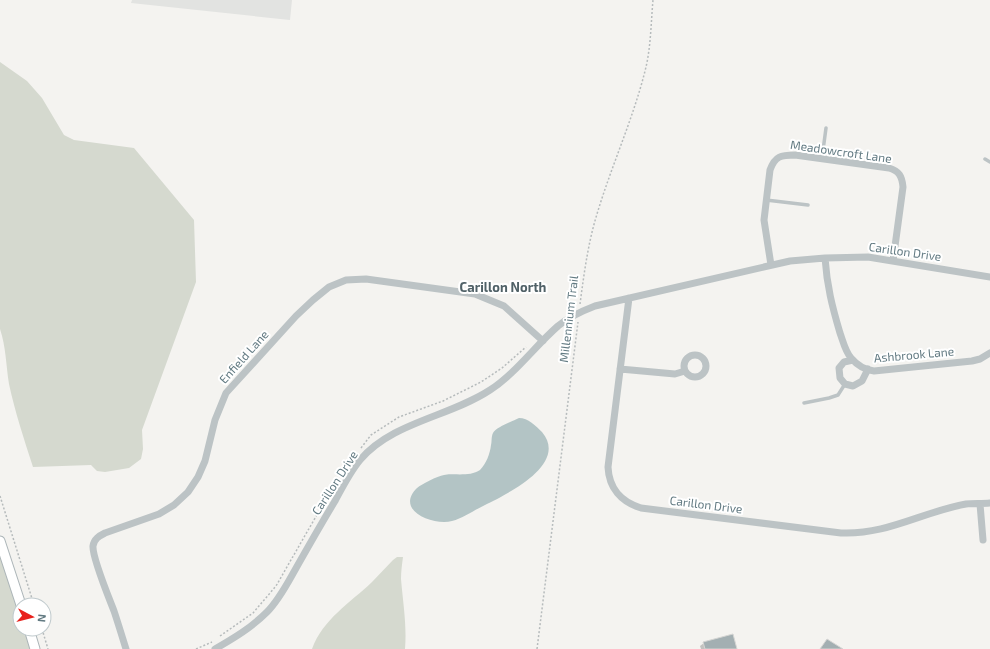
<svg xmlns="http://www.w3.org/2000/svg" width="990" height="649" font-family="'Exo 2',sans-serif">
<style>
.built{fill:#e2e3e1}
.green{fill:#d5d9cf}
.water{fill:#b3c4c5}
.shadow{fill:#0003}
.building{fill:#a3afb2;stroke:#d5d5d3}
.lines{fill:none;stroke-linecap:round;stroke-linejoin:round}
.secondary-casing{stroke:#acb5b8;stroke-width:11}
.path{stroke:#b6bbbc;stroke-width:1.5;stroke-dasharray:2 2;stroke-linecap:butt}
.lane{stroke:#bcc3c5;stroke-width:3.5}
.street{stroke:#bcc3c5;stroke-width:7}
.secondary{stroke:#fff;stroke-width:9}
.labels{text-anchor:middle;stroke-width:4;stroke-linejoin:round;paint-order:stroke}
.street-label{font-size:12px;fill:#627a82;stroke:#fff}
.neighbourhood-label{font-size:13px;font-weight:bold;fill:#506167;stroke:#fff}
</style>
<rect width="100%" height="100%" fill="#f4f3f0"/>
<path class="built" d="M 132,0 L 292,0 L 290,20 L 131,3 Z"/>
<path class="green" d="M 0,62 L 27,81 L 42,98 L 64,135 L 74,140 L 134,148 L 194,220 L 196,282 L 142,430 L 143,449 L 141,459 L 129,468 L 105,472 L 97,471 L 91,465 L 33,467 C 24,439 15,412 9,384 C 6,365 6,347 0,329 Z
M 0,541 L 20,605 L 20,629 L 29,629 L 35,649 L 0,649 Z
M 397,557 L 403,557 C 402,564 401,572 401,579 C 403,603 407,625 405,649 L 312,649 C 323,619 350,603 372,582 C 379,575 386,567 393,560 Z"/>
<path class="water" d="M 519,418 C 528,418 536,426 542,432 C 569,464 507,494 485,505 C 474,510 464,518 452,521 C 434,526 394,511 417,488 C 422,484 437,476 444,475 C 455,473 470,477 480,470 C 486,464 490,454 491,445 C 492,442 491,437 493,433 C 496,427 513,421 519,418 Z"/>
<path class="shadow" d="M 704,643 L 736,649 L 701,649 L 700,646 Z"/>
<path class="building" d="M 733,634 L 737,649 L 705,649 L 703,642 Z
M 827,639 L 843,649 L 820,649 Z"/>
<g class="lines">
<g class="secondary-casing">
<path id="secondary" d="M 0,541 L 21,605
M 29,629 L 35,649"/>
</g>
<path class="path" d="M 580,304 C 584,274 588,243 597,214 C 612,164 634,117 646,67 C 651,45 651,22 653,0
M 361,448 L 371,435 L 399,417 L 443,401 L 481,382 L 502,368 L 526,347
M 0,496 L 34,605
M 42,629 L 48,649
M 220,636 L 253,613 L 276,586 L 330,492
M 196,649 L 212,642
M 537,649 L 578,322"/>
<path class="lane" d="M 822,158 L 826,128
M 985,159 L 990,162
M 766,200 L 808,205
M 804,403 L 829,398 L 838,395 L 845,384"/>
<path class="street" d="M 825,258 C 827,286 832,306 840,333 C 843,341 845,351 851,358 C 857,365 865,370 874,371 L 972,361 L 980,359 L 990,353
M 771,265 L 764,220 L 770,170 C 775,156 781,155 795,155 L 889,168 C 899,171 902,176 903,187 L 893,261
M 629,298 L 608,467 C 609,488 621,502 641,508 L 841,533 C 887,535 922,512 966,504 C 973,503 982,504 990,503
M684 366a11 11 0 1 1 22 0a11 11 0 1 1-22 0Z
M 853,360 L 844,362 L 839,368 L 840,378 L 845,384 L 853,386 L 862,381 L 868,369
M 620,369 L 675,374 L 685,371
M 980,504 L 983,540
M 126,649 C 122,636 118,623 114,611 C 109,598 92,557 93,546 C 94,539 99,536 105,533 L 159,514 L 174,505 L 188,492 L 198,477 L 205,461 L 215,420 L 226,393 L 296,316 L 313,300 L 329,287 L 346,280 L 366,279 L 475,294 L 504,306 L 543,341
M 215,649 C 234,638 251,628 267,612 C 279,600 287,584 295,570 C 308,547 321,524 335,501 C 342,488 350,472 360,460 C 392,422 449,417 490,390 C 516,373 534,347 558,326 C 569,317 582,311 595,306 L 790,261 L 825,258 L 868,257 L 990,277"/>
<use href="#secondary" class="secondary"/>
</g>
<g class="labels">
<g class="street-label">
<text transform="translate(841 152) rotate(8)" y="4">Meadowcroft Lane</text>
<text transform="translate(905 252) rotate(8)" y="4">Carillon Drive</text>
<text transform="translate(569 319) rotate(-83)" y="4">Millennium Trail</text>
<text transform="translate(914 355) rotate(-5)" y="4">Ashbrook Lane</text>
<text transform="translate(244 357) rotate(-48)" y="4">Enfield Lane</text>
<text transform="translate(335 483) rotate(-57)" y="4">Carillon Drive</text>
<text transform="translate(706 505) rotate(7)" y="4">Carillon Drive</text>
</g>
<g class="neighbourhood-label">
<text x="503" y="292">Carillon North</text>
</g>
</g>
<g transform="translate(32 617) rotate(97)"><circle r="19" fill="#ffffff" stroke="#c0cacd"/>
<path d="M0-3L7 15L0 10L-7 15Z" fill="#e8211c"/>
<text y="-6" font-size="11" font-weight="bold" text-anchor="middle" fill="#627a82">N</text>
</g>
</svg>
